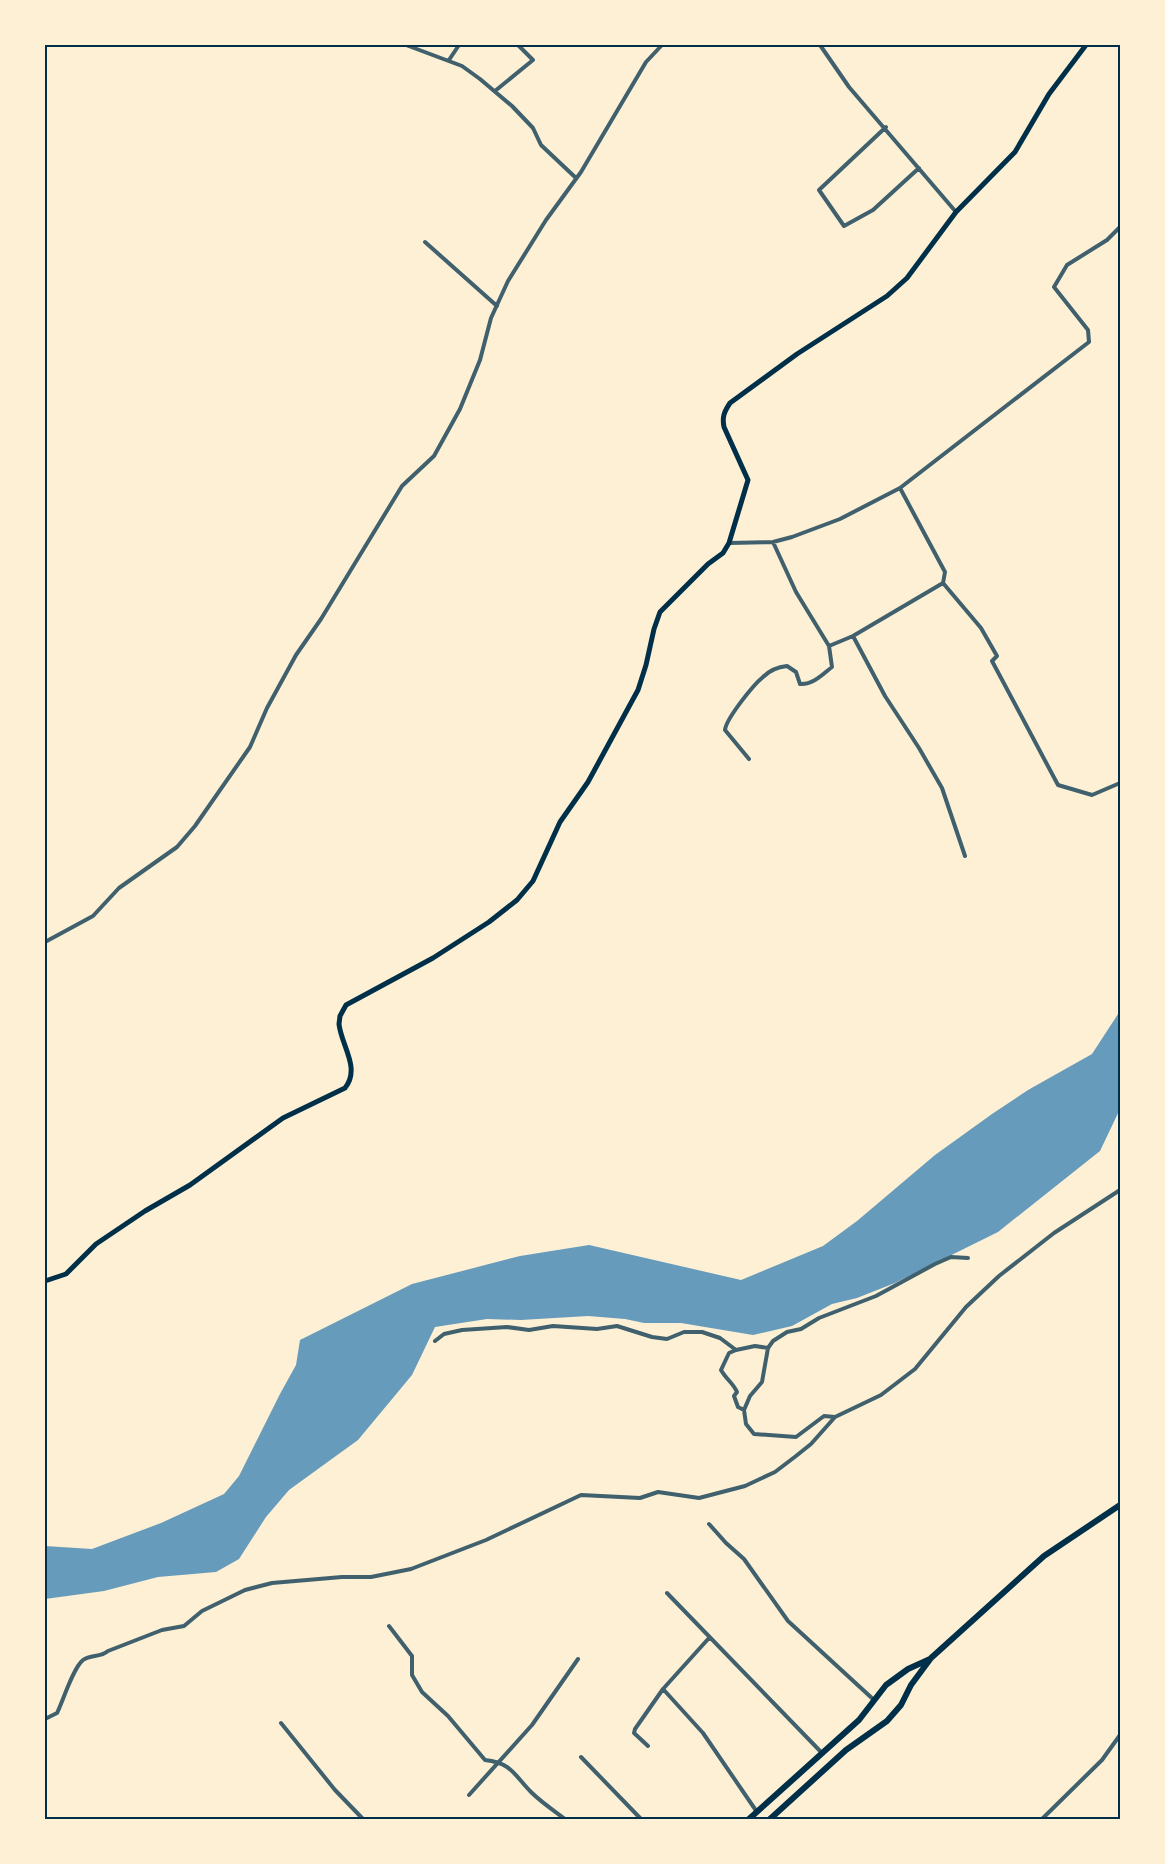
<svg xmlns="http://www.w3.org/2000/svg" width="1165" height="1864" font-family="Inter,sans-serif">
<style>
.water{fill:#669bbc}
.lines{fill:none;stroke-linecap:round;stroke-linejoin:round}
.minor{stroke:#3f606c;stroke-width:4}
.secondary{stroke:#003049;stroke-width:5}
.trunk{stroke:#003049;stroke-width:6}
.neatline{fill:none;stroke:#003049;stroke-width:2}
</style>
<rect width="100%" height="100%" fill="#fdf0d5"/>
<path class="water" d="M 1120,1011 L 1120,1109 L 1100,1151 L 998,1232 L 895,1283 L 857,1298 L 832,1304 L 792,1326 L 753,1335 L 681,1323 L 644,1323 L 625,1319 L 588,1316 L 521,1320 L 487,1319 L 435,1327 L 412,1375 L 358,1440 L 289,1490 L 266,1517 L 239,1559 L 216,1572 L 158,1577 L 104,1591 L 45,1599 L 45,1546 L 92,1549 L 161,1523 L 224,1494 L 239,1476 L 280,1394 L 296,1365 L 300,1340 L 412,1284 L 520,1256 L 589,1245 L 741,1280 L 823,1246 L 857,1221 L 935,1155 L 992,1114 L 1028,1090 L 1092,1054 Z"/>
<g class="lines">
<path class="minor" d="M 406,45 L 462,66 L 480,79 L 512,106 L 533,128 L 541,145 L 576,178
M 820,45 L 849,87 L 956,212
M 449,60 L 459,45
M 495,91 L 533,60 L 518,45
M 886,127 L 819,190 L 844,226 L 873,210 L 919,168
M 425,242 L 497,306
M 900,488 L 945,572 L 943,583 L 981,628 L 997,656 L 992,661 L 1058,785 L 1092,795 L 1120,783
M 773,542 L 796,592 L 829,646 L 853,636 L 885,696 L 919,748 L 942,788 L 965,856
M 729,543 L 773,542 L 792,537 L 840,519 L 900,488 L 1089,342 L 1088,330 L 1054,287 L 1067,265 L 1107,240 L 1120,227
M 853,636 L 943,583
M 749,759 L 725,730 C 726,719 753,685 763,677 C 770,670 777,667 787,666 L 796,672 L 800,684 C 813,685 823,674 832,667 L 829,646
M 45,942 L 93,916 L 119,888 L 177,847 L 195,826 L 250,747 L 267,708 L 296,655 L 321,619 L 402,486 L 434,456 L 460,409 L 480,360 L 491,318 L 508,281 L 546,220 L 581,172 L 646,62 L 662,45
M 435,1341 L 444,1334 L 462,1330 L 507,1327 L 529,1330 L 553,1326 L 597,1329 L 617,1326 L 652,1337 L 667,1339 L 684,1332 L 702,1332 L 720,1338 L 736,1350 L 755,1346 L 768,1348
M 736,1350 L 729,1353 L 721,1370 C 726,1379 733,1383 737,1392 L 734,1396 L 738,1407 L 744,1410
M 835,1417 L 824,1416 L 796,1437 L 754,1434 L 746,1424 L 744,1410 L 750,1396 L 762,1382 L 768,1348 L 773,1341 L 787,1332 L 801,1329 L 819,1318 L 876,1296 L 935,1264 L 951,1257 L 968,1258
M 709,1524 L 726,1543 L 744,1559 L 788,1621 L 874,1700
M 667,1593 L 822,1753
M 389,1626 L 412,1656 L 412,1675 L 422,1692 L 448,1716 L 485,1760 C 512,1763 514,1775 531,1792 C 541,1802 553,1810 565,1819
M 663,1689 L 703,1733 L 757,1812
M 45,1719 L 57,1713 C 63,1701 73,1668 83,1660 C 91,1654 100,1658 108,1651 L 162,1630 L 184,1626 L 202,1611 L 245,1590 L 272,1583 L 342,1577 L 371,1577 L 411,1569 L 486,1540 L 581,1495 L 640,1498 L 658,1492 L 699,1498 L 745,1486 L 775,1472 L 796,1456 L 811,1444 L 835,1417 L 881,1395 L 915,1369 L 966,1307 L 999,1276 L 1054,1233 L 1120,1190
M 281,1723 L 335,1790 L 363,1819
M 648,1746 L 634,1733 L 635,1729 L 663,1689 L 709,1638
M 581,1757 L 641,1819
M 469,1795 L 532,1725 L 578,1659
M 1042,1819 L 1102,1760 L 1120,1735"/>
<path class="secondary" d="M 45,1281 L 66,1274 L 96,1244 L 145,1211 L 190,1185 L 283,1118 L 345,1088 C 361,1068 341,1045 339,1024 L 340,1016 L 346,1005 L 433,958 L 489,922 L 517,900 L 533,881 L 560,822 L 588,782 L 638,690 L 646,665 L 654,629 L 660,612 L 708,564 L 723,553 L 729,543 L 748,480 L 724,427 C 722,417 724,412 730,403 L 797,354 L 887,296 L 907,278 L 956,212 L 1015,152 L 1049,94 L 1086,45"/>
<path class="trunk" d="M 749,1819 L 859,1720 L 886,1685 L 908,1669 L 930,1659
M 770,1819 L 846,1750 L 887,1721 L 901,1705 L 911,1685 L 931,1658 L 1044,1556 L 1120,1505"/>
</g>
<rect width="1165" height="1864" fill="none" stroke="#fdf0d5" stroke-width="92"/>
<rect x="46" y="46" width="1073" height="1772" class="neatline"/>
</svg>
